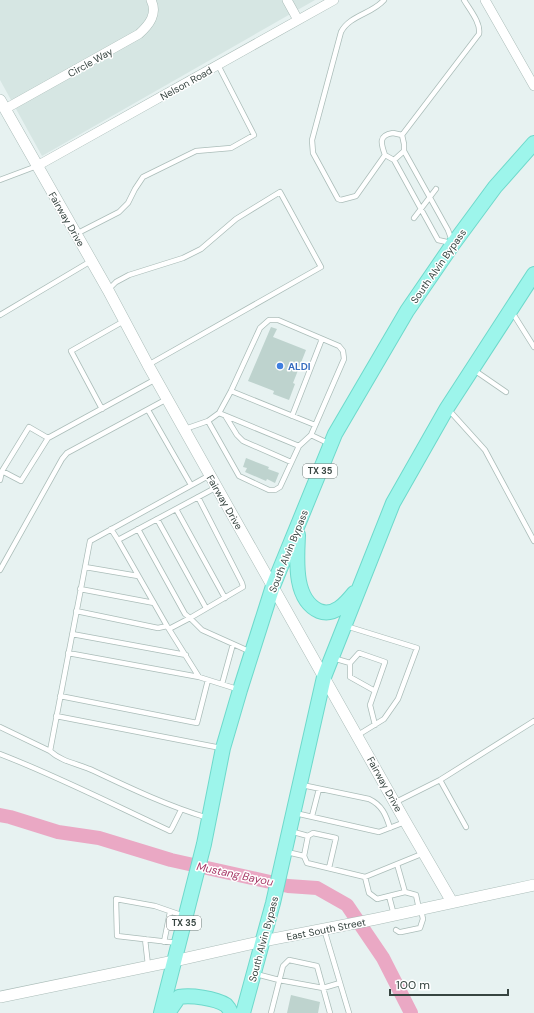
<svg xmlns="http://www.w3.org/2000/svg" width="534" height="1013" font-family="'DM Sans',sans-serif">
<style>
.residential{fill:#d6e6e3}
.lines{fill:none;stroke-linecap:round;stroke-linejoin:round}
.river{stroke:#eaa8c4;stroke-width:14}
.building{fill:#bed3ce}
.service-casing{stroke:#abbdb9;stroke-width:6}
.minor-casing{stroke:#abbdb9;stroke-width:10}
.tertiary-casing{stroke:#abbdb9;stroke-width:12}
.primary-casing{stroke:#6ed9cb;stroke-width:16}
.service{stroke:#fff;stroke-width:4.5}
.minor{stroke:#fff;stroke-width:9}
.tertiary{stroke:#fff;stroke-width:11}
.primary{stroke:#9df5eb;stroke-width:14}
.shop-dot{fill:#3f7fe0;stroke:#fff;stroke-width:1.5}
.labels{text-anchor:middle;stroke-width:3;stroke-linejoin:round;paint-order:stroke}
.shield{fill:#fff;stroke:#737d7a;stroke-width:1}
.shield-label{font-size:9px;font-weight:bold;fill:#374541}
.street-label{font-size:10px;fill:#374541;stroke:#fff}
.shop-label{font-size:10px;font-weight:bold;fill:#366cbe;stroke:#fff;text-anchor:start}
.water-label{font-size:11px;font-style:italic;fill:#a73967;stroke:#fff}
</style>
<rect width="100%" height="100%" fill="#e7f2f1"/>
<path class="residential" d="M 0,0 L 315,0 L 42,156 L 0,80 Z"/>
<g class="lines">
<path class="river" d="M 0,815 L 10,817 L 58,832 L 99,838 L 171,860 L 288,886 L 317,888 L 347,905 L 383,958 L 411,1013"/>
</g>
<path class="building" d="M 271,327 L 277,329 L 273,337 L 306,350 L 293,383 L 295,384 L 289,400 L 273,394 L 274,391 L 248,381 Z
M 246,458 L 269,467 L 268,469 L 279,473 L 275,483 L 267,479 L 266,481 L 245,472 L 247,468 L 243,467 Z
M 291,995 L 320,1002 L 318,1013 L 287,1013 Z"/>
<g class="lines">
<g class="service-casing">
<path id="service" d="M 384,0 C 372,14 350,15 341,32 L 312,140 L 313,153 L 338,199 L 341,200 L 356,196 L 385,155
M 393,133 L 402,135 L 404,144 L 404,151 L 394,160 L 385,155 C 381,144 378,135 393,133 Z
M 402,135 L 479,34 C 481,23 470,10 464,0
M 404,151 L 448,230 L 452,241
M 394,160 L 438,240 L 451,243
M 0,180 L 37,166
M 414,218 L 436,189
M 76,234 L 119,212 L 128,203 L 135,189 L 143,177 L 196,151 L 231,148 L 254,135 L 218,65
M 108,290 L 116,282 L 129,275 L 183,258 L 201,249 L 236,219 L 280,192 L 321,267 L 148,365
M 512,312 L 534,347
M 0,315 L 91,261
M 474,370 L 506,392
M 231,391 L 315,425
M 102,409 L 71,351 L 124,321
M 448,409 L 485,450 L 534,541
M 148,410 L 191,485
M 219,413 L 299,446
M 292,416 L 322,339
M 226,417 L 237,435 L 243,441 L 291,462
M 208,421 L 219,413 L 231,391 L 260,328 L 269,320 L 278,320 L 339,346 L 343,351 L 344,359 L 311,435
M 185,429 L 208,421 L 239,476 L 269,490 L 275,490 L 280,487 L 299,446 L 311,435 L 330,444
M 2,471 L 21,481 L 48,438 L 156,379
M 0,480 L 2,471 L 29,427 L 48,438
M 217,487 L 118,540 L 167,626 L 199,677 L 237,689
M 176,509 L 225,598
M 157,519 L 206,608
M 111,529 L 118,540
M 138,529 L 185,614 L 190,618 L 243,587 L 242,583 L 198,497
M 85,567 L 138,576
M 0,570 L 62,459 L 67,453 L 167,399
M 80,589 L 154,603
M 76,611 L 158,628 L 167,626
M 346,626 L 417,648 L 398,699 L 384,719 L 358,735
M 169,629 L 190,618 L 202,630 L 251,652
M 72,634 L 186,655
M 68,653 L 199,677
M 333,658 L 350,663 L 359,653 L 385,662 L 370,705 L 375,725
M 350,663 L 350,677 L 375,691
M 222,684 L 233,644
M 60,696 L 197,723 L 208,680
M 56,716 L 221,748
M 0,727 L 50,751 C 62,762 79,764 94,771 C 132,789 168,806 208,818
M 50,751 L 90,541 L 210,475
M 0,754 C 57,776 112,804 168,830 L 170,831 L 172,828 L 181,810
M 440,780 L 466,827
M 302,785 L 369,799 C 382,805 386,815 390,828
M 396,802 L 440,780 L 534,721
M 295,813 L 379,832 L 405,822
M 312,816 L 319,789
M 290,831 L 308,836 L 313,833 L 336,838 L 329,868
M 287,852 L 304,856 L 307,863 L 365,877 L 424,853
M 304,856 L 308,836
M 397,864 L 405,892 L 416,895 L 419,909
M 365,877 L 369,893 L 377,899 L 389,896 L 394,915
M 389,896 L 405,892
M 324,929 L 349,1013
M 396,930 L 399,932 L 401,932 L 420,928 L 423,919 L 421,910
M 145,939 L 148,965
M 164,942 L 170,912
M 178,943 L 117,936 L 116,899 L 155,906 L 184,916
M 256,974 L 279,980 L 323,988 L 340,983
M 271,1013 L 283,966 L 289,960 L 317,966 L 330,1013"/>
</g>
<g class="minor-casing">
<path id="minor" d="M 287,0 L 298,20
M 485,0 L 534,86
M 5,109 L 139,34 C 149,25 158,14 151,0
M 37,166 L 334,0"/>
</g>
<g class="tertiary-casing">
<path id="tertiary" d="M 0,100 L 108,290 L 148,365 L 220,493 L 405,821 L 452,902
M 0,997 L 174,961 L 263,941 L 376,919 L 534,885"/>
</g>
<g class="primary-casing">
<path id="primary" d="M 298,535 C 297,559 293,599 319,611 C 334,617 346,603 354,593
M 161,1013 L 204,844 L 223,748 L 240,690 L 273,586 L 335,434 L 407,311 L 453,244 L 495,187 L 534,143
M 168,1013 L 179,997 C 191,995 215,998 226,1005 C 228,1007 230,1010 231,1013
M 243,1013 L 273,903 L 324,677 L 393,503 L 447,408 L 534,274"/>
</g>
<use href="#service" class="service"/>
<use href="#minor" class="minor"/>
<use href="#tertiary" class="tertiary"/>
<use href="#primary" class="primary"/>
</g>
<circle class="shop-dot" cx="280" cy="366" r="4"/>
<g class="labels">
<g class="shield">
<rect x="303" y="464" width="34" height="14" rx="3"/>
<rect x="167" y="916" width="34" height="14" rx="3"/>
</g>
<g class="shield-label">
<text x="320" y="474">TX 35</text>
<text x="184" y="926">TX 35</text>
</g>
<g class="street-label">
<text transform="translate(90 62) rotate(-29)" y="4">Circle Way</text>
<text transform="translate(186 83) rotate(-29)" y="4">Nelson Road</text>
<text transform="translate(67 219) rotate(60)" y="4">Fairway Drive</text>
<text transform="translate(438 266) rotate(-55)" y="4">South Alvin Bypass</text>
<text transform="translate(225 502) rotate(60)" y="4">Fairway Drive</text>
<text transform="translate(288 551) rotate(-68)" y="4">South Alvin Bypass</text>
<text transform="translate(385 784) rotate(61)" y="4">Fairway Drive</text>
<text transform="translate(326 929) rotate(-11)" y="4">East South Street</text>
<text transform="translate(263 939) rotate(-75)" y="4">South Alvin Bypass</text>
</g>
<g class="shop-label">
<text x="288" y="370">ALDI</text>
</g>
<g class="water-label">
<text transform="translate(235 874) rotate(12)" y="4">Mustang Bayou</text>
</g>
</g>
<path d="M390 989v6h118v-6" fill="none" stroke="#374541" stroke-width="2"/>
<text x="396" y="989" font-size="12" fill="#374541" stroke="#ffffff" stroke-width="3" paint-order="stroke">100 m</text>
</svg>
